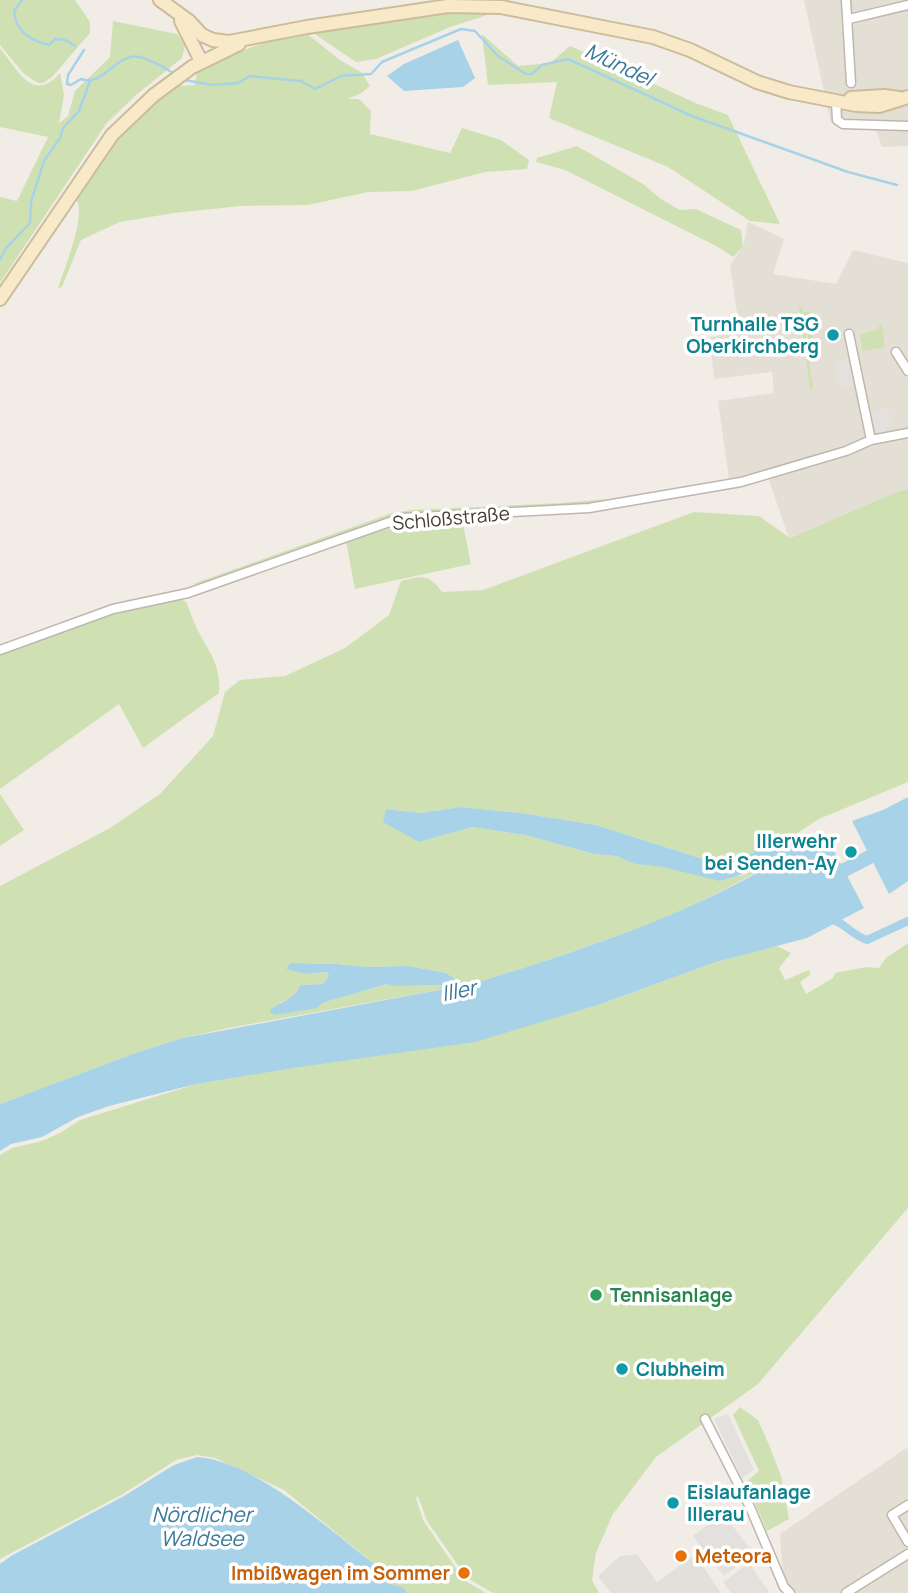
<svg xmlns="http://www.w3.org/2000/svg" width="908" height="1593" font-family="Manrope,sans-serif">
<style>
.residential{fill:#e4dfd5}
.industrial{fill:#e3dfdb}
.green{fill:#cfe1b3}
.parking{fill:#e3e0de}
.water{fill:#a8d2e8}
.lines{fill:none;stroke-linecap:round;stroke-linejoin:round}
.stream{stroke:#a8d2e8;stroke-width:2.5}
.canal{stroke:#a8d2e8;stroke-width:8}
.river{stroke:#a8d2e8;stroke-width:14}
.street-casing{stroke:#beb7ad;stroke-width:11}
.secondary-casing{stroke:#ccbc9a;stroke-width:16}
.street{stroke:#fff;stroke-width:8}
.secondary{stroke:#f8eac9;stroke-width:12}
.culture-dot{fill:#0f9aa8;stroke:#fff;stroke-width:2.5}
.leisure-dot{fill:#2e9e5b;stroke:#fff;stroke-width:2.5}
.food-dot{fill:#e8710a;stroke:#fff;stroke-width:2.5}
.labels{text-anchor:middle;stroke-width:7;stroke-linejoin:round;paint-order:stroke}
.culture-label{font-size:19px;font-weight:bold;fill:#0d838f;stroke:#fff;text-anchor:end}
.street-label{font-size:19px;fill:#433d36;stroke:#fff}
.leisure-label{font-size:19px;font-weight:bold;fill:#27864d;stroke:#fff;text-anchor:start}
.food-label{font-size:19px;font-weight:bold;fill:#c56008;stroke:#fff;text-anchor:start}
.water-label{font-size:21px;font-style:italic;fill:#39799c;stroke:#fff}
</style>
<rect width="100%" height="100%" fill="#f1ede6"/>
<path class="residential" d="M 804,0 L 908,0 L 908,146 L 882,147 L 876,130 L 831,123 Z
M 748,222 L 784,239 L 773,274 L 836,284 L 853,250 L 908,263 L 908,489 L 896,492 L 789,538 L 768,478 L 729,479 L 718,401 L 774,393 L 772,372 L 714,379 L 710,337 L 740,333 L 730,265 L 743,247 Z
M 908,1447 L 908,1593 L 784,1593 L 780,1534 Z"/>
<path class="industrial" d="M 637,1554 L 657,1582 L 695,1555 L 721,1593 L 611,1593 L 598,1576 L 620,1556 Z"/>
<path class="green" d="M 0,0 L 75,0 L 90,22 L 90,33 L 52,77 L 43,83 L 38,83 L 24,74 L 0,45 Z
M 454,10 L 500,11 L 450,27 L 376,59 L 356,62 L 316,35 L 315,30 Z
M 113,21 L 177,34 L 185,45 L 182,58 L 136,95 L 106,124 L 0,283 L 0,197 L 17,201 L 48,137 L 0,127 L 0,48 C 18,70 33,104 60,73 L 64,95 L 59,123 L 68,116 L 75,91 L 110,57 Z
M 306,33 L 340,60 L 361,72 L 370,86 L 360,94 L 347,99 L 359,99 L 371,111 L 370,134 L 450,153 L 462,128 L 501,140 L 529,160 L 527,169 L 485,172 L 412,191 L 368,192 L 308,205 L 241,206 L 174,213 L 120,222 L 81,240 L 62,287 L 58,288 C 64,269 87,215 76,198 L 113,140 L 142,111 L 175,86 L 195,85 L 197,71 C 235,53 265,40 306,33 Z
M 482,34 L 518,66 L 550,63 L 570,46 L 698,104 L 728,115 L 780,224 L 750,221 L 668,167 L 549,118 L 557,82 L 488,85 Z
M 577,146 L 643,184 L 661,199 L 680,210 L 696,209 L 741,230 L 743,247 L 733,257 L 718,247 L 565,170 L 536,162 L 537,158 Z
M 802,307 L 804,316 L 804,312 L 810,311 L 814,353 L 810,353 L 806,322 L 804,322 L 813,389 L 810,389 L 799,308 Z
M 882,323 L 885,347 L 862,351 L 860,334 L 876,330 Z
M 669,489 L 613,501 L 562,506 L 397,516 L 303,551 L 201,585 L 193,584 L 392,513 L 412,510 L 561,503 L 609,499 Z
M 908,489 L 908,782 L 819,819 L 785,841 L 756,838 L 754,853 L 739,857 L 706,860 L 596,825 L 521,813 L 461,807 L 421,813 L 386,809 L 419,842 L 473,827 L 525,835 L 594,854 L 616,856 L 635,864 L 663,867 L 741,876 L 777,861 C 739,882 701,903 661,919 C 599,944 535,964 472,984 L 462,983 L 446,973 L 408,966 L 368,967 L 337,964 L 292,963 L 306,974 L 327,972 L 329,976 L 323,984 L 300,985 C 296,997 290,999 279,1003 L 322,1003 L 387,984 L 393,986 L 455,985 L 455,987 L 229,1028 L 183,1038 L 138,1052 L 0,1104 L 0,886 L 110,828 L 160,794 L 213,736 L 225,692 L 240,680 L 285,676 L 345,648 L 389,615 L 401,581 C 422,576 429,573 442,592 L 483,590 L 694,512 L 759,516 L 790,538 L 896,492 Z
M 462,520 L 471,564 L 355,589 L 346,541 L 397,526 L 399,523 L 407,525 Z
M 177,598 L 186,602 C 190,611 193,620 197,629 C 210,654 221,664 219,693 L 143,748 L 119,704 L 0,789 L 0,653 L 92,620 Z
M 0,794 L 24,830 L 0,846 Z
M 908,943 L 908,1208 L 758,1384 L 656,1457 L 613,1514 L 596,1553 L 592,1580 L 599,1593 L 493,1593 L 467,1578 L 427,1521 L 418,1496 L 416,1498 L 423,1520 L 464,1580 L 486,1593 L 407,1593 L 404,1588 L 391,1585 L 385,1573 L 284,1490 L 215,1458 L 197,1455 L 176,1460 L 123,1494 L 0,1559 L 0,1155 L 12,1148 L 42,1141 L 60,1133 L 80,1120 L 196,1084 L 540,1022 L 598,1005 L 713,963 L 777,946 L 791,953 L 779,968 L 785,980 L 809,970 L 810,975 L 800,982 L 806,994 L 833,978 L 835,973 L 866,967 L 879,968 L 886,958 Z
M 740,1407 L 758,1420 L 769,1445 L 781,1476 L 789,1519 L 767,1531 L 746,1482 L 759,1471 L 733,1415 Z"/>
<path class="parking" d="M 848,358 L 855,384 L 840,388 L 834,362 Z
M 888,408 L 892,426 L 885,428 L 886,434 L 877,436 L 872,412 Z
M 728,1414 L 754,1470 L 742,1478 L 714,1419 Z
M 723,1513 L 753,1553 L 724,1576 L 693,1536 Z
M 749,1563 L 770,1593 L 731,1593 L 723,1582 Z"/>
<path class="water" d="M 458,40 L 475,78 L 463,87 L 404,91 L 387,76 L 404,64 Z
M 908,797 L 908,881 L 889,894 L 852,821 L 883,810 Z
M 461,807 L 521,813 L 596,825 L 706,860 L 739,857 L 754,853 L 756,838 L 795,841 L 805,836 L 813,841 L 825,834 L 864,908 L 807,938 L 713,963 L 598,1005 L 475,1042 L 293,1068 L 196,1084 L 109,1106 L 78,1117 L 42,1137 L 11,1144 L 0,1151 L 0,1104 L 138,1052 L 183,1038 L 455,987 L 454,985 L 393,986 L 387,984 L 322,1003 L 317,1008 L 276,1015 L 271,1013 L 270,1010 C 281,1001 295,1000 300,985 L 323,984 L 329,976 L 327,972 L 306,974 L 286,969 L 291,963 L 337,964 L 368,967 L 408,966 L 446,973 L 462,983 L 472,984 C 574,952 676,920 769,866 L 720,881 L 663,867 L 635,864 L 616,856 L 594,854 L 525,835 L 473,827 L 419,842 L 383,822 L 386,809 L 421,813 Z
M 197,1457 C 257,1461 335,1535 383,1571 L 388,1583 L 404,1588 L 407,1593 L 0,1593 L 0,1564 L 11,1556 L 124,1496 L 174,1465 Z"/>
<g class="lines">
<path class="stream" d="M 22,0 L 14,11 C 16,32 29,40 49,45 L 55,39 L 65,40 L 75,46
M 84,50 L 68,75 L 67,84 L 71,85 L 81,79 C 104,87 116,52 140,57 C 152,60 165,68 175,74
M 184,80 L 213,85 L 238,83 L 250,76 L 301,81 L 315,89 L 341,76 L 371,74 L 382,62 L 461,29 L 475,31 L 498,56 L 526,74 L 532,74 L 542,65 L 568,59 L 692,116 L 848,172 L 897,185
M 0,260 L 6,248 L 30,223 L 31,202 L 44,161 L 60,138 L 63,128 L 79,111 L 90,81"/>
<path class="canal" d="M 831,920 C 845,922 851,935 867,940 L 908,921"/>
<path class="river" d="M 829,878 L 908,837"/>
<g class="street-casing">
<path id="street" d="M 846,0 L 851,83
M 849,19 L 908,5
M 836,100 L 837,120 L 843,124 L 908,126
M 849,334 L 871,440
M 896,352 L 908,371
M 0,650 L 113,609 L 188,593 L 401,518 L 589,508 L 659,496 L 741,482 L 846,451 L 871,440 L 908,433
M 705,1419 L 750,1507 L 784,1587 L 790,1593
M 908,1505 L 892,1515 L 908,1542
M 846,1593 L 908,1554"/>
</g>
<g class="secondary-casing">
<path id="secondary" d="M 160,0 L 189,21 L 202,35 L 213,40 L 229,42 L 307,27 L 448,6 L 501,7 L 653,37 L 690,50 L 757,82 L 789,92 L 856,105 L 879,106 L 908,97
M 181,21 L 201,61
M 851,98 L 884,96 L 899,98
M 0,299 L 112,135 L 154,95 L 192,67 L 239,44"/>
</g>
<use href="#street" class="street"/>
<use href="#secondary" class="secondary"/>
</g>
<g class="culture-dot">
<circle cx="833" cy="335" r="7"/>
<circle cx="851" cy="852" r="7"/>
<circle cx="622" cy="1369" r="7"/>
<circle cx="673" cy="1503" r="7"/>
</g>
<circle class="leisure-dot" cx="596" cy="1295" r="7"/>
<g class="food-dot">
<circle cx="681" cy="1556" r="7"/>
<circle cx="464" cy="1573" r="7"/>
</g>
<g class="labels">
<g class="culture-label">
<text x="819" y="331">Turnhalle TSG<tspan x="819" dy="22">Oberkirchberg</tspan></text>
<text x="837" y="848">Illerwehr<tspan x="837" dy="22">bei Senden-Ay</tspan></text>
<text x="636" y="1376" text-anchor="start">Clubheim</text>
<text x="687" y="1499" text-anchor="start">Eislaufanlage<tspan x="687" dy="22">Illerau</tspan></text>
</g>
<g class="street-label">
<text transform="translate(451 518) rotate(-5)" y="7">Schloßstraße</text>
</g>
<g class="leisure-label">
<text x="610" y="1302">Tennisanlage</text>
</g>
<g class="food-label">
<text x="695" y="1563">Meteora</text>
<text x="450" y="1580" text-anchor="end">Imbißwagen im Sommer</text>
</g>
<g class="water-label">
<text transform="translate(619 65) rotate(25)" y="7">Mündel</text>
<text transform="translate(459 991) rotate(-11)" y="7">Iller</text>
<text x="202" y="1522">Nördlicher<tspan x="202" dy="24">Waldsee</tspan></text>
</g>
</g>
</svg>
